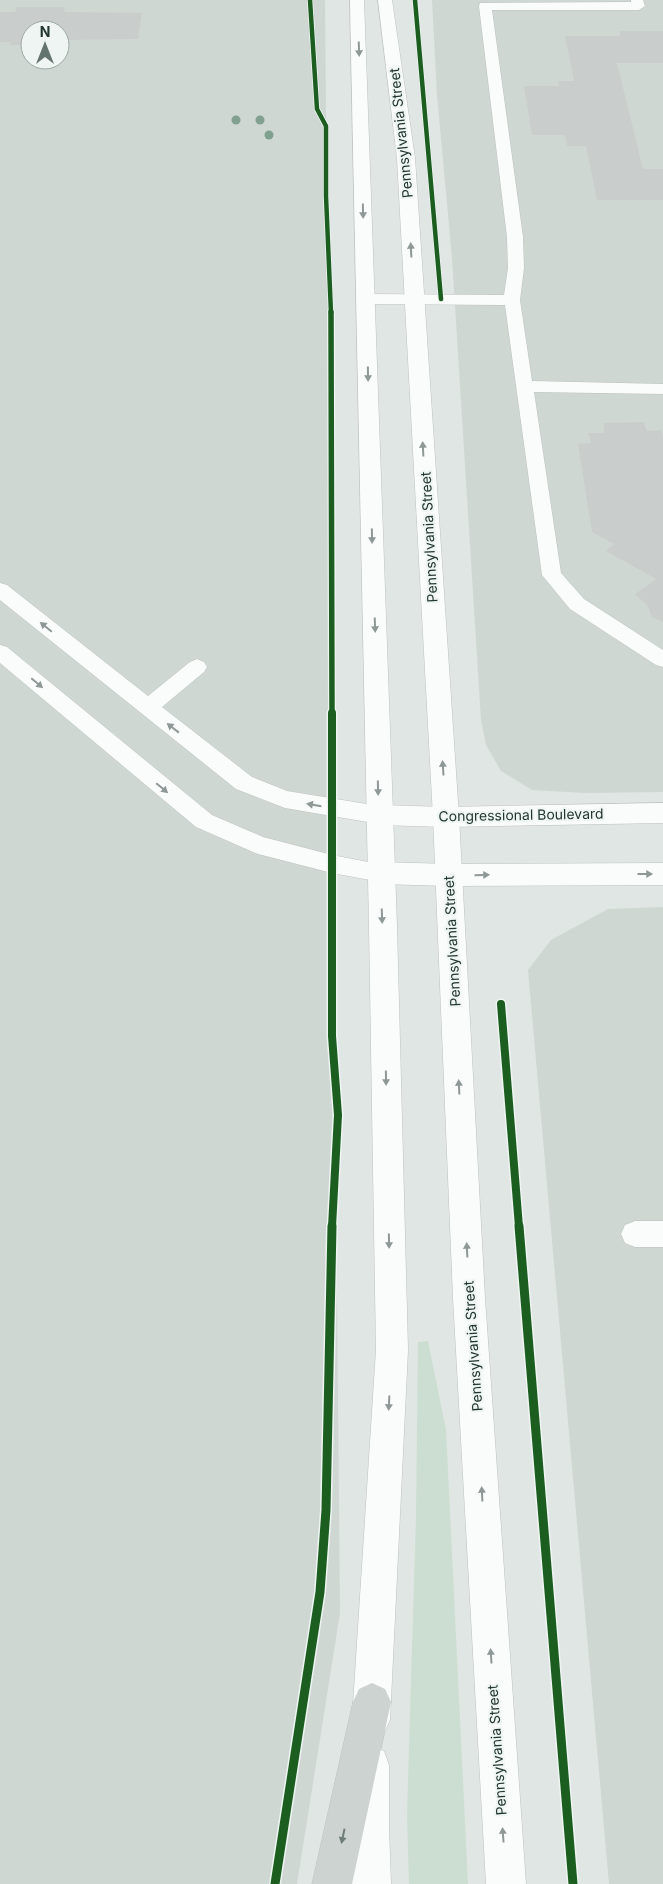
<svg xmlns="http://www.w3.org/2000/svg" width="663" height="1884" font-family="Inter,sans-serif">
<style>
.built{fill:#cfd7d3;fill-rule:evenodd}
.green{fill:#cbded1}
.building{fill:#c9cecc}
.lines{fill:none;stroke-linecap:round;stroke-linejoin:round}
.service-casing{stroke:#bdc3c0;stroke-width:1}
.minor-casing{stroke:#bdc3c0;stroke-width:1}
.secondary-casing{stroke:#bdc3c1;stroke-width:1}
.primary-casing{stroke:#bbc3c0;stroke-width:1}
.service{fill:#fafbfb;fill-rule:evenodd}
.minor{fill:#fafbfb;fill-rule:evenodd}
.secondary{fill:#fafbfb;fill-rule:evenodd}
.primary{fill:#ccd3d1;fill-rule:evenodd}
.cycleway-far3-casing{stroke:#eef5f2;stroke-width:6}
.cycleway-far2-casing{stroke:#eef5f2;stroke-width:8}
.cycleway-far1-casing{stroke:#eef5f2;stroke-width:11}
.cycleway-casing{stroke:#eef5f2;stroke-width:12}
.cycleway-far3{stroke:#1b5e20;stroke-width:4.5}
.cycleway-far2{stroke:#1b5e20;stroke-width:5.5}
.cycleway-far1{stroke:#1b5e20;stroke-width:8}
.cycleway{stroke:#1b5e20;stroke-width:9}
.tree{fill:#7fa18d}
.oneway{fill:#8e9896}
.oneway2{fill:#6e7d79}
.labels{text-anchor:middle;stroke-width:4;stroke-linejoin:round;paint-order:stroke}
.street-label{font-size:14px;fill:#223631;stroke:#eef5f2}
</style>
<rect width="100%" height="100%" fill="#e0e6e3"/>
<path class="built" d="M 0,0 L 325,0 L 340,1613 L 297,1884 L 0,1884 ZM 30,30 L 60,30 L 60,60 L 30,60 Z
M 432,0 L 663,0 L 663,792 L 585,793 L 532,790 L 501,771 L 486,745 L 481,720 L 452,258 L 437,95 Z
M 663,907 L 663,1884 L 609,1884 L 528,970 L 551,940 L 608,909 Z"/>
<path class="green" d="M 428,1341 L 446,1430 L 468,1884 L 409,1884 L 407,1814 L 416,1516 L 418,1342 Z"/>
<path class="building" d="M 17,7 L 64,7 L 65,12 L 142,13 L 138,39 L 60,40 L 60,30 L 30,30 L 30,45 L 10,45 L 10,42 L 0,42 L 0,12 L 15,12 Z
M 619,31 L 663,31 L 663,63 L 617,63 L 643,169 L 663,169 L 663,200 L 597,200 L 586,146 L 567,146 L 565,135 L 532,135 L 524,86 L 559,86 L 558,81 L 574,81 L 565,36 L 621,36 Z
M 644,422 L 647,431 L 661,430 L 663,440 L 663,622 L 652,617 L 647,605 L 635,594 L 656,579 L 606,551 L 614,544 L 592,532 L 578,444 L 591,443 L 588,433 L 604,433 L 604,423 Z"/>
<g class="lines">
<g class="service-casing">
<path id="service" d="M 631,0 L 643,0 L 645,6 L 639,10 L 492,10 L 523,237 L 524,268 L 520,300 L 532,381 L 663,384 L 663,394 L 534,392 L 561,573 L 584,599 L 663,650 L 663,667 L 656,665 L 570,609 L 542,575 L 505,305 L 366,304 L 360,302 L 358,299 L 360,296 L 366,294 L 504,295 L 508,268 L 507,237 L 479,6 L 480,3 L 631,2 Z
M 0,583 L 7,585 L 148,696 L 190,662 L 197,659 L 204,662 L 207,667 L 204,672 L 162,707 L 252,777 L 287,791 L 379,806 L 387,809 L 390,815 L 387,821 L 379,824 L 285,808 L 236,789 L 0,600 Z
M 0,645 L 7,647 L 212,815 L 263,837 L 332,855 L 389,866 L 392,873 L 389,880 L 381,882 L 332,873 L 258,854 L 196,827 L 0,663 Z
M 635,1221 L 663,1221 L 663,1247 L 635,1247 L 625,1243 L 621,1234 L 625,1225 Z"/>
</g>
<g class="minor-casing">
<path id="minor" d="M 663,803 L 663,823 L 446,827 L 379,825 L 370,822 L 366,815 L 370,808 L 379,805 L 446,807 Z
M 381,862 L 449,864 L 663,863 L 663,885 L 449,886 L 381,884 L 372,881 L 368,873 L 372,865 Z"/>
</g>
<g class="secondary-casing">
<path id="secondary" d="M 350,0 L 364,0 L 397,926 L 408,1350 L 390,1720 L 384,1733 L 371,1739 L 358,1733 L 352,1720 L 376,1350 L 369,926 Z
M 378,0 L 392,0 L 415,158 L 459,817 L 485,1298 L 526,1884 L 486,1884 L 453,1298 L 433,817 L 397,158 Z
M 370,1746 L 384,1751 L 389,1765 L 389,1827 L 391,1884 L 351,1884 C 350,1849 344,1782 356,1751 Z"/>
</g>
<g class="primary-casing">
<path id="primary" d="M 372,1683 L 385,1689 L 391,1702 L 352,1884 L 312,1884 L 353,1702 L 359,1689 Z"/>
</g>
<use href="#service" class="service"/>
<use href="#minor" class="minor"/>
<use href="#secondary" class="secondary"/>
<use href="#primary" class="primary"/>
<g class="cycleway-far3-casing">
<path id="cycleway-far3" d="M 310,0 L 317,109 L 326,126 L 326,196 L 331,313
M 415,0 L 441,299"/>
</g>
<g class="cycleway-far2-casing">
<path id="cycleway-far2" d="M 331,312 L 332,714"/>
</g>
<g class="cycleway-far1-casing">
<path id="cycleway-far1" d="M 332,713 L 332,1036 L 338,1115 L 332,1227
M 501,1004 L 519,1227"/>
</g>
<g class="cycleway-casing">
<path id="cycleway" d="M 519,1226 L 573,1884
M 275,1884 L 320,1592 L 326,1510 L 332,1226"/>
</g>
<use href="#cycleway-far3" class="cycleway-far3"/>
<use href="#cycleway-far2" class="cycleway-far2"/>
<use href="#cycleway-far1" class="cycleway-far1"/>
<use href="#cycleway" class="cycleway"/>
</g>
<g class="tree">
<circle cx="236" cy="120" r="4.5"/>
<circle cx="260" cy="120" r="4.5"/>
<circle cx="269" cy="135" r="4.5"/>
</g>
<defs><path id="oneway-solid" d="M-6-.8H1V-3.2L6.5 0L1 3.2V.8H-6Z" transform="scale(1.25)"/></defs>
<g class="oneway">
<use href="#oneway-solid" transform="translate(359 49) rotate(88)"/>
<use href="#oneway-solid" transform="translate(363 211) rotate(89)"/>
<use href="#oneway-solid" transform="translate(411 250) rotate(-93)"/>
<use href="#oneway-solid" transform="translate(368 374) rotate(89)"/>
<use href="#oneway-solid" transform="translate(423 449) rotate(-93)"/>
<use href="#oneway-solid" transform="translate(372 536) rotate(89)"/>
<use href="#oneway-solid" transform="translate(375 625) rotate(88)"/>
<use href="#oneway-solid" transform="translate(46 627) rotate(-141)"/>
<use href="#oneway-solid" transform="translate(37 683) rotate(40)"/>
<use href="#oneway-solid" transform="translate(173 728) rotate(-142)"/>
<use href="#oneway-solid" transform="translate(443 768) rotate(-94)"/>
<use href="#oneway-solid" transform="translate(162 788) rotate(40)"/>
<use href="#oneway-solid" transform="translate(378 788) rotate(89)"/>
<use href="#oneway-solid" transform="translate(314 805) rotate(-170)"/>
<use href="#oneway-solid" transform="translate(645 874)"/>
<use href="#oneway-solid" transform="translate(482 875) rotate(-1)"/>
<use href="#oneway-solid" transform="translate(382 916) rotate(88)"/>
<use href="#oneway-solid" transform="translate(386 1078) rotate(89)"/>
<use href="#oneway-solid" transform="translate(459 1087) rotate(-93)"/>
<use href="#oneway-solid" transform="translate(389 1241) rotate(89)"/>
<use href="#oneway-solid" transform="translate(467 1250) rotate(-93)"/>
<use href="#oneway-solid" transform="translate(389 1403) rotate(93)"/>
<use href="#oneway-solid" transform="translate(482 1494) rotate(-93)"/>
<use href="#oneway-solid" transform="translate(491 1656) rotate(-94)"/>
<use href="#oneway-solid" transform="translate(503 1835) rotate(-94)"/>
</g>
<use class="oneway2" href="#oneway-solid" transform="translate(343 1836) rotate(102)"/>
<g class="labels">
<g class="street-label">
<text transform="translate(401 133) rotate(-96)" y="5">Pennsylvania Street</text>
<text transform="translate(429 537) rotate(-93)" y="5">Pennsylvania Street</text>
<text transform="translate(521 815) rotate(-1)" y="5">Congressional Boulevard</text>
<text transform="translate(452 941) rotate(-93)" y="5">Pennsylvania Street</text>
<text transform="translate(473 1346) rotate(-94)" y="5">Pennsylvania Street</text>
<text transform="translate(497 1750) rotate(-94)" y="5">Pennsylvania Street</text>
</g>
</g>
<g transform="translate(45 45)"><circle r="24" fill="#eef5f2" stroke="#9ca9a5"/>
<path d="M0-4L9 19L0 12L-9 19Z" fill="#64746f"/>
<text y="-8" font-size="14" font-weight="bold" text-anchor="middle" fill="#223631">N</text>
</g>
</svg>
